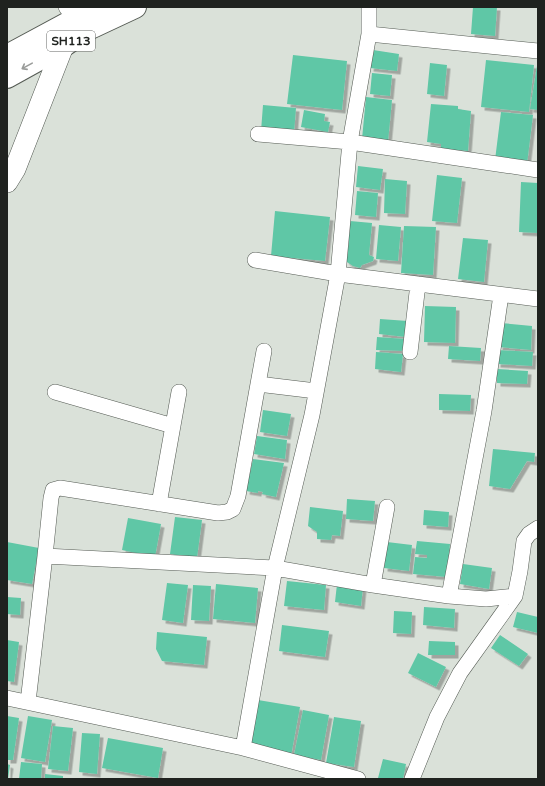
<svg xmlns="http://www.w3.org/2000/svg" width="545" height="786" font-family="'Varela Round',sans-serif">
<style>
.building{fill:#5fc7a6;filter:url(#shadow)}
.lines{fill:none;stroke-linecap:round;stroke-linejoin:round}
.street-casing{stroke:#555b54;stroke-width:16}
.secondary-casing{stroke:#555b54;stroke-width:22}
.primary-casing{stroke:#555b54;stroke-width:24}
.street{stroke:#fff;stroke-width:15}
.secondary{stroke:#fff;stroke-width:21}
.primary{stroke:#fff;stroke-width:22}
.oneway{stroke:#9a9c9a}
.labels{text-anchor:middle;stroke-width:3.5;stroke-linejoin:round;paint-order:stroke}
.shield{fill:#fff;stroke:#626462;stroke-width:1}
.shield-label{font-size:12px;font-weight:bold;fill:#1f221f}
</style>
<defs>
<filter id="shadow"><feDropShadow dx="3.5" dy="3.5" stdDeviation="0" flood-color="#0004"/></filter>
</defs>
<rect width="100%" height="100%" fill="#dae1d9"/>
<path class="building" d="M 473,7 L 497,7 L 495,36 L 471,34 Z
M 373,50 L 399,54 L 397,71 L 370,68 Z
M 293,55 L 347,61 L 342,110 L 287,104 Z
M 486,60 L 534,65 L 529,112 L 481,107 Z
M 430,63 L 447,65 L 444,96 L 427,94 Z
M 537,66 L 538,66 L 538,110 L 530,109 Z
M 372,73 L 392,75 L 390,96 L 370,94 Z
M 366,97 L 392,100 L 388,142 L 362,139 Z
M 431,104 L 458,106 L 458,109 L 471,111 L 468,151 L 457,150 L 457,153 L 441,152 L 441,144 L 427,142 Z
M 263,105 L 296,108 L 294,133 L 261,131 Z
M 304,110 L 325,114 L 324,121 L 330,122 L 328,132 L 301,127 Z
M 501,112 L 533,115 L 527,164 L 495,160 Z
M 358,166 L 383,169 L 380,190 L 356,187 Z
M 437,175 L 462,178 L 457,223 L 432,221 Z
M 385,179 L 407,181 L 405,214 L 384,213 Z
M 521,182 L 538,183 L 538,233 L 519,232 Z
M 357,191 L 378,193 L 376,217 L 355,215 Z
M 275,211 L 330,217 L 325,261 L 271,256 Z
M 350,221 L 372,223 L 369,255 L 374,257 L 373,261 L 362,265 L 360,268 L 353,266 L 347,262 L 342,256 L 343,250 L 348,250 Z
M 379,225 L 401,227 L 398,261 L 376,259 Z
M 404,226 L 436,227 L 433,275 L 401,273 Z
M 463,238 L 488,240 L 484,282 L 458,279 Z
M 425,306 L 456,307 L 455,343 L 424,342 Z
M 380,319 L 408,321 L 406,337 L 379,334 Z
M 501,323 L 532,326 L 531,350 L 499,347 Z
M 377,337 L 406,339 L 405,351 L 376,350 Z
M 449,346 L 481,348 L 480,361 L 448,359 Z
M 498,350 L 533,352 L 532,366 L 497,364 Z
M 376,352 L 403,354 L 401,372 L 375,369 Z
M 497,369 L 528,371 L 527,384 L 497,383 Z
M 439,394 L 471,395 L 470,411 L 439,410 Z
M 263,410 L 291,414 L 287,436 L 260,432 Z
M 257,436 L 287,440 L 285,459 L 254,454 Z
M 493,449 L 535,453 L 534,462 L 527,461 L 510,489 L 489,486 Z
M 253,459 L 284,463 L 276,497 L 262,494 L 263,492 L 258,491 L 258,493 L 246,491 Z
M 347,499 L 375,501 L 373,521 L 346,519 Z
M 310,507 L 343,511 L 340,536 L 332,535 L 331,540 L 317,539 L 317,532 L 308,526 Z
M 424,510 L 449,512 L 448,527 L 423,525 Z
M 175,517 L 202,520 L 197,558 L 170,554 Z
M 128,518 L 161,524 L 155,557 L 122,550 Z
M 417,541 L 450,544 L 447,577 L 413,574 L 415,557 L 427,558 L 427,555 L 415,554 Z
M 7,542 L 39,548 L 32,584 L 7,580 Z
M 387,542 L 412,545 L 409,571 L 384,568 Z
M 463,564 L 492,568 L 489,589 L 460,584 Z
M 287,581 L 326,585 L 324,610 L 284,606 Z
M 167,583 L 188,585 L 183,623 L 162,620 Z
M 216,584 L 258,588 L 255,623 L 213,619 Z
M 337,584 L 363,587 L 361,606 L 335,602 Z
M 193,585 L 211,586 L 209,621 L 191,620 Z
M 7,597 L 21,598 L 20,615 L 7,614 Z
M 424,607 L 455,609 L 454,628 L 423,625 Z
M 394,611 L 412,612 L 411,634 L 393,633 Z
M 517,612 L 538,617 L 538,633 L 513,627 Z
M 282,625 L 329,631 L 325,657 L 279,651 Z
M 157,632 L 207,637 L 204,665 L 162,661 L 156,649 Z
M 500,635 L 528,654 L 519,666 L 491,648 Z
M 7,640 L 19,642 L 14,682 L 7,681 Z
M 429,641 L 455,642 L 455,655 L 428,655 Z
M 418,653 L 446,667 L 436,687 L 408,673 Z
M 258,700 L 300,707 L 291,756 L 250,749 Z
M 303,710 L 329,715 L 321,760 L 294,755 Z
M 7,716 L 19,718 L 13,760 L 7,760 Z
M 28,716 L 52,720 L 45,762 L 21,758 Z
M 334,717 L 361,721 L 354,767 L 326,763 Z
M 53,726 L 73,728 L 68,771 L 48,769 Z
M 82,733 L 100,734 L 97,774 L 79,772 Z
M 108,738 L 163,748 L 158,778 L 102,768 Z
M 383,759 L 406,764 L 403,779 L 378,778 Z
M 21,762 L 42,764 L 41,779 L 19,779 Z
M 7,764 L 10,765 L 8,779 L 7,779 Z
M 45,774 L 63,776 L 63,779 L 45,779 Z"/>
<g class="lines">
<g class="street-casing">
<path id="street" d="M 66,7 L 75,19
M 369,34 L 538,51
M 258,134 L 350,142 L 538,170
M 255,260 L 338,274 L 538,299
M 410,352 L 418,284
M 258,384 L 264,351
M 55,392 L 173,426
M 159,504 L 179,392
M 45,556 L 51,498 L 53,490 L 60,488 L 218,513 L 227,512 L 233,509 L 238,496 L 258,384 L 316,391
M 373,585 L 387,507
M 449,596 L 486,599 L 515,596
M 7,698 L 243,748 L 275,568 L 312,415 L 338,274 L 350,142 L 369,34 L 369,7
M 28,702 L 45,556 L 275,568 L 373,585 L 449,596 L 484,411 L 501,295
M 243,748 L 358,779
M 412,779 L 437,717 L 460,673 L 515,596 L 520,571 L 524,541 L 529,534 L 538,528"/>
</g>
<g class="secondary-casing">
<path id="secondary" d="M 7,182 L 15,169 L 67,36"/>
</g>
<g class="primary-casing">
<path id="primary" d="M 7,56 L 98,7
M 7,77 L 63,46 L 88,29 L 135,7"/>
</g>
<use href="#street" class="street"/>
<use href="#secondary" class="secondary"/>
<use href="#primary" class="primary"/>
</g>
<defs><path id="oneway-shaft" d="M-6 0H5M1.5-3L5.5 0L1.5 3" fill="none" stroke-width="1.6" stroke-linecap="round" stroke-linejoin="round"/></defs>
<use class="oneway" href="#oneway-shaft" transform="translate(27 66) rotate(151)"/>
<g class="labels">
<rect class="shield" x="47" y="31" width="48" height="20" rx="3"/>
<g class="shield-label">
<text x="71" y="45">SH113</text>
</g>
</g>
<rect width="545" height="786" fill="none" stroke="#1f221f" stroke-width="16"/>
</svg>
